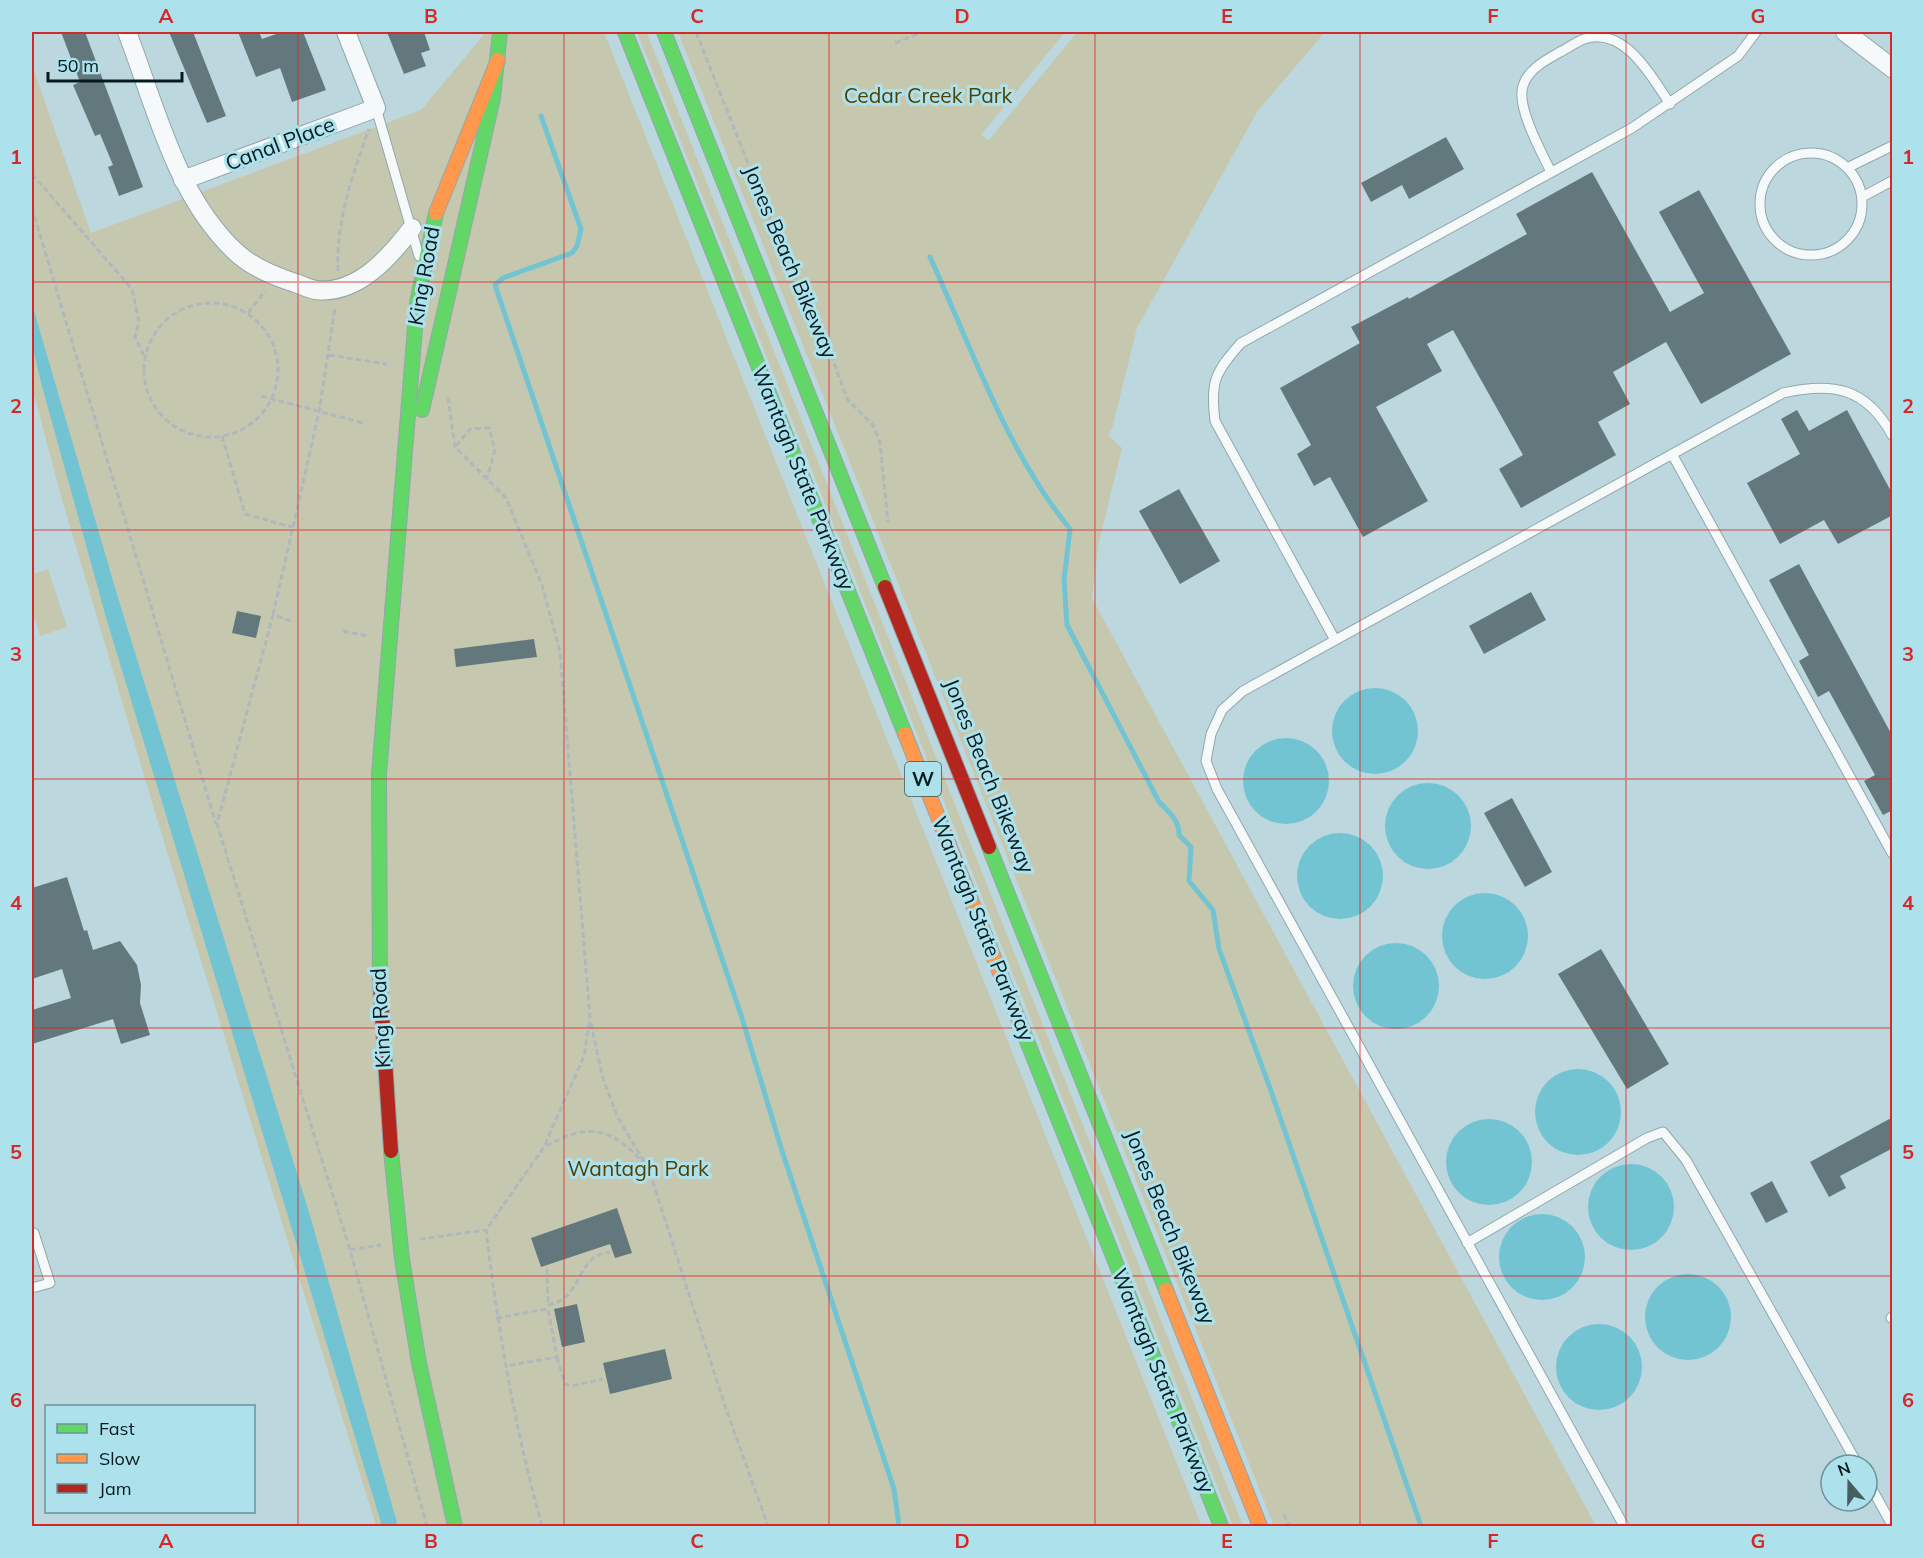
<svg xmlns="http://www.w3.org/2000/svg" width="1924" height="1558" font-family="Mulish,sans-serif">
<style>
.green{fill:#c5c8af}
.water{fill:#73c4d3}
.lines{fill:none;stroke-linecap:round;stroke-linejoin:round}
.stream{stroke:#73c4d3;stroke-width:5}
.building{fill:#63787c}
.lane-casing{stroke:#91a7ab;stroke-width:11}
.street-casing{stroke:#91a7ab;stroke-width:20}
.fast-casing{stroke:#91a7ab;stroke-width:16}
.slow-casing{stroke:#91a7ab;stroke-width:16}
.jam-casing{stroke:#91a7ab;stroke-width:16}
.path{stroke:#afb9bc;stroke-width:3;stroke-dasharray:6 3;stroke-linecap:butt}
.lane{stroke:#f5f9fa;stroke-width:9}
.street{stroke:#f5f9fa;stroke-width:18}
.fast{stroke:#63d668;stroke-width:14}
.slow{stroke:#ff974d;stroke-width:14}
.jam{stroke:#b3261e;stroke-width:14}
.grid{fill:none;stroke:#d62828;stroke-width:1.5;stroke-opacity:0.55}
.labels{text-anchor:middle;stroke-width:6;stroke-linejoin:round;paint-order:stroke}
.shield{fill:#ade2ed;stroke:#38575d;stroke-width:1.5}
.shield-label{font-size:20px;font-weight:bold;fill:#061b1f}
.park-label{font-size:21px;fill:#524102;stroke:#ade2ed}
.street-label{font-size:21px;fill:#061b1f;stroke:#ade2ed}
.neatline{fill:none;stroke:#d62828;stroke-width:2}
.grid-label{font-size:20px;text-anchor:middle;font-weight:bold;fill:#d62828}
</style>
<rect width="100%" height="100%" fill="#bcd8de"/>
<path class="green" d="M 486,32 L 604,32 L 1202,1526 L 376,1526 L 157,819 L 62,500 L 32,387 L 32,65 L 91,233 L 421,110 Z
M 637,32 L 646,32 L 657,58 L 1243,1526 L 1233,1526 Z
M 678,32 L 1065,32 L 981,135 L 989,140 L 1077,32 L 1325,32 L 1257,112 L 1137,328 L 1112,429 L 1108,435 L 1122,448 L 1099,542 L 1092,598 L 1596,1526 L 1274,1526 Z
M 48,569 L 67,627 L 40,636 L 32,610 L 32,574 Z"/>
<path class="water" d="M 32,304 L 119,601 L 309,1212 L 398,1526 L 382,1526 L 107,621 L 40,379 L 32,344 Z
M1332 731a43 43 0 1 1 86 0a43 43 0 1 1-86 0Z
M1243 781a43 43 0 1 1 86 0a43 43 0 1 1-86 0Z
M1385 826a43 43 0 1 1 86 0a43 43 0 1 1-86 0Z
M1297 876a43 43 0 1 1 86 0a43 43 0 1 1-86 0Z
M1442 936a43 43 0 1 1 86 0a43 43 0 1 1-86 0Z
M1353 986a43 43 0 1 1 86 0a43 43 0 1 1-86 0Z
M1535 1112a43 43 0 1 1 86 0a43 43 0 1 1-86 0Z
M1446 1162a43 43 0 1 1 86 0a43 43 0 1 1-86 0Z
M1588 1207a43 43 0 1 1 86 0a43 43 0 1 1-86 0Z
M1499 1257a43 43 0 1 1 86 0a43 43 0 1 1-86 0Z
M1645 1317a43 43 0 1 1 86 0a43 43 0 1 1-86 0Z
M1556 1367a43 43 0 1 1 86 0a43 43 0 1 1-86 0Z"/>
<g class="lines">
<path class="stream" d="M 541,116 L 581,229 L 577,246 L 572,253 L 503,278 L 495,285 L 742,1018 L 782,1151 L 894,1489 L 899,1526
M 930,257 C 972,349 1006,450 1070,529 L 1064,580 L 1067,625 L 1159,802 C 1168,811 1180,821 1179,835 L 1191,847 L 1189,881 L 1213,910 L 1219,949 L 1271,1091 L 1421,1526"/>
</g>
<path class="building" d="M 61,32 L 85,32 L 143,187 L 119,196 L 108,167 L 113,165 L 100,134 L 95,136 L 73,85 L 80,82 Z
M 169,32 L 193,32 L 226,116 L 207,123 Z
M 238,32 L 259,32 L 262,39 L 282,32 L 303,32 L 326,90 L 292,102 L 280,68 L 256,77 Z
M 387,32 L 424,32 L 430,50 L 421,53 L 426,66 L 404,74 Z
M 1446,137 L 1464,169 L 1409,199 L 1402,185 L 1371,202 L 1361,183 Z
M 1592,172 L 1670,312 L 1704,293 L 1659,212 L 1699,190 L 1791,354 L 1701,404 L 1666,342 L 1613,372 L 1630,404 L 1598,422 L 1616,455 L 1521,508 L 1499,469 L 1523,455 L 1453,330 L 1427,344 L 1442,371 L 1376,407 L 1428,501 L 1363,537 L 1330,477 L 1314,486 L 1297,454 L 1311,445 L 1280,388 L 1360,343 L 1351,327 L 1408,297 L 1409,299 L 1527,234 L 1516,214 Z
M 1797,410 L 1809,431 L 1847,410 L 1893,495 L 1893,515 L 1838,544 L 1824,520 L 1780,544 L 1747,483 L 1800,454 L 1781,419 Z
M 1179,489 L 1220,561 L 1180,584 L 1139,511 Z
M 1799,564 L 1893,737 L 1893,810 L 1883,815 L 1864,781 L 1875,775 L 1829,691 L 1818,697 L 1799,661 L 1809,655 L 1769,580 Z
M 1531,592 L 1546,620 L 1484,654 L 1469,626 Z
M 237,611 L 261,616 L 256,638 L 232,633 Z
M 534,639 L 537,657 L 456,667 L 454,649 Z
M 1512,798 L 1552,872 L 1525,887 L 1484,813 Z
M 67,877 L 84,931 L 87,930 L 93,950 L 120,941 L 137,965 L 141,985 L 140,1003 L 150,1035 L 121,1044 L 113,1019 L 32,1044 L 32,1010 L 71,998 L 62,969 L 32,979 L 32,888 Z
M 1601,949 L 1669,1064 L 1627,1089 L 1558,974 Z
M 1893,1117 L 1893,1148 L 1840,1176 L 1846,1188 L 1829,1197 L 1810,1162 Z
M 1772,1181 L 1788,1212 L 1766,1223 L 1750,1193 Z
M 617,1208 L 632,1253 L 615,1258 L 610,1244 L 541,1267 L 531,1238 Z
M 577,1304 L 585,1342 L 562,1347 L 554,1309 Z
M 665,1349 L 672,1379 L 610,1394 L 603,1363 Z"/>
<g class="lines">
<g class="lane-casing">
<path id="lane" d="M 376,108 L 419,256
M1760 204a51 51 0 1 1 102 0a51 51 0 1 1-102 0Z
M 1847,168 L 1892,146
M 1551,172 C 1542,153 1516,107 1523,86 C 1528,69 1546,60 1560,52 C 1568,48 1576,42 1584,39 C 1624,25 1652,77 1670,104
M 1862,197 L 1892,181
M 1672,454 L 1892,853
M 1335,640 L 1215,421 C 1210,382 1215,372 1241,343 L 1632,128 L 1738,56 L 1756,32
M 1467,1243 L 1647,1138 L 1663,1132 L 1686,1160 L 1858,1465
M 32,1288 L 50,1283 L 34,1233
M 1891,1318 L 1892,1317
M 1867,1480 L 1892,1525
M 1624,1526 L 1217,789 L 1206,761 L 1211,734 L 1222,710 L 1243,691 L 1783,393 C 1832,382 1866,387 1892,435"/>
</g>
<g class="street-casing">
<path id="street" d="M 127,32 C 156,107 176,198 238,254 C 254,268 274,276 295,283 C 302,285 309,289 316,290 C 357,295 390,257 412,228
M 1845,32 L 1892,68
M 183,180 L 376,108 L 346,32"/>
</g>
<g class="fast-casing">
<path id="fast" d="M 625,32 L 905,734
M 664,32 L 885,587
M 422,410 L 493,98 L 500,32
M 989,847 L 1166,1290
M 380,984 L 379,774 L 417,303 L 436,213
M 1023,1031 L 1221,1526
M 391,1151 L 402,1259 L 419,1363 L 455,1526"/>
</g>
<g class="slow-casing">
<path id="slow" d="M 436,213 L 498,60
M 905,734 L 1023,1031
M 1166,1290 L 1260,1526"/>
</g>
<g class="jam-casing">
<path id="jam" d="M 885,587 L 989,847
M 380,984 L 391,1151"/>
</g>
<path class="path" d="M 696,32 L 791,272 L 812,301 L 847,399 L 873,425 L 880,443 L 888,522
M 895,43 L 923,32
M 32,174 L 132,289 L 139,322 L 135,337 L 144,356
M 32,208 L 216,824
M 338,271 C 336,221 352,176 369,129
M144 370a67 67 0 1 1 134 0a67 67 0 1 1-134 0Z
M 248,313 L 265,291
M 329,355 L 387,364
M 261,396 L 363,423
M 448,397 L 455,447 L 506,498 L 542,585 L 560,652 L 590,1018 L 584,1056 L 544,1147 L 486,1230 C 498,1330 515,1429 542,1526
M 222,436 L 245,514 L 292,527
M 456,446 L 470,429 L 489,428 L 495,450 L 487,479
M 273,615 L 319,412 L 335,307
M 291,621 L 273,615 L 217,824 L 350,1250 L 427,1526
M 343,631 L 368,636
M 591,1023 L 602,1075 L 617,1116 L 649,1170 L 725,1406 L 768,1526
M 546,1146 C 586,1123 612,1127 642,1162
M 420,1239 L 486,1230
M 350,1250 L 381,1245
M 547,1269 L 548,1305
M 548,1305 C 576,1300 575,1276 592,1259 C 597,1255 604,1253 610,1252
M 496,1318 L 548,1309 L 557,1357 L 506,1366
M 557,1357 L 565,1384 L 572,1386 L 603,1379
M 1284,1514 L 1289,1526"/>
<use href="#lane" class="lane"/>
<use href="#street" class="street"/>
<use href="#fast" class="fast"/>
<use href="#slow" class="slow"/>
<use href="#jam" class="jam"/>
</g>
<path class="grid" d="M 298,32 L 298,1526M 564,32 L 564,1526M 829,32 L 829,1526M 1095,32 L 1095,1526M 1360,32 L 1360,1526M 1626,32 L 1626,1526M 32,282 L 1892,282M 32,530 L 1892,530M 32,779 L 1892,779M 32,1028 L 1892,1028M 32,1276 L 1892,1276"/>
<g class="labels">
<rect class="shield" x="905" y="762" width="36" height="34" rx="4.5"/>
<g class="shield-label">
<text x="923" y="786">W</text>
</g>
<g class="park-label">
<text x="928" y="103">Cedar Creek Park</text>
<text x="638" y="1176">Wantagh Park</text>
</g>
<g class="street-label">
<text transform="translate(280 144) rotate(-21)" y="7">Canal Place</text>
<text transform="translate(790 262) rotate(67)" y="7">Jones Beach Bikeway</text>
<text transform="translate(424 276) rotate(-80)" y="7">King Road</text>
<text transform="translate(803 478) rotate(68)" y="7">Wantagh State Parkway</text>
<text transform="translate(989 776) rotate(68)" y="7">Jones Beach Bikeway</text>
<text transform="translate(983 929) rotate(68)" y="7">Wantagh State Parkway</text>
<text transform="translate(381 1018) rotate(-93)" y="7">King Road</text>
<text transform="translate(1170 1227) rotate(68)" y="7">Jones Beach Bikeway</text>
<text transform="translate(1163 1381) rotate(68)" y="7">Wantagh State Parkway</text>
</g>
</g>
<rect width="1924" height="1558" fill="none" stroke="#ade2ed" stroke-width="66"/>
<rect x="45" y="1405" width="210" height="108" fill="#ade2ed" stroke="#6a929b" stroke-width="1.5"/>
<rect x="57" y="1424" width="30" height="9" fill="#63d668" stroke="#6a929b" stroke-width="1.5"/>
<text x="99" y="1435" font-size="18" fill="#061b1f">Fast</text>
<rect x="57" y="1454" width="30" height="9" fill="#ff974d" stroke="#6a929b" stroke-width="1.5"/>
<text x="99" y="1465" font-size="18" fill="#061b1f">Slow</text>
<rect x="57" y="1484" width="30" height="9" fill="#b3261e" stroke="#6a929b" stroke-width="1.5"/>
<text x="99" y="1495" font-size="18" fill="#061b1f">Jam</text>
<g transform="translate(1849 1483) rotate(340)"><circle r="28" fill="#ade2ed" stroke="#6a929b" stroke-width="1.5"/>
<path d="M0-4.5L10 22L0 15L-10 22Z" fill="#465d62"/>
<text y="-9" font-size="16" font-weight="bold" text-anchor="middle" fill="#061b1f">N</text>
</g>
<path d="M48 72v9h134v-9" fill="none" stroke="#061b1f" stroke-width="3"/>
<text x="57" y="72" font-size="18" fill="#061b1f" stroke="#ade2ed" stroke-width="4.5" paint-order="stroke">50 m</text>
<rect x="33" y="33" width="1858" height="1492" class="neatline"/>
<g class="grid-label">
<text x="166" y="23">A</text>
<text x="431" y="23">B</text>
<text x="697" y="23">C</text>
<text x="962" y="23">D</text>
<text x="1227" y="23">E</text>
<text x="1493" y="23">F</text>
<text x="1758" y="23">G</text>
<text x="16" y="164">1</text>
<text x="1908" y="164">1</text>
<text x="16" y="413">2</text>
<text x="1908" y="413">2</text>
<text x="16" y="661">3</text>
<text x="1908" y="661">3</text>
<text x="16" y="910">4</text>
<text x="1908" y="910">4</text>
<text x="16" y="1159">5</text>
<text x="1908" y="1159">5</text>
<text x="16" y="1407">6</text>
<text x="1908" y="1407">6</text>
<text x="166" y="1548">A</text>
<text x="431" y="1548">B</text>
<text x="697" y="1548">C</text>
<text x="962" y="1548">D</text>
<text x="1227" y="1548">E</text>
<text x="1493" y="1548">F</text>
<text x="1758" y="1548">G</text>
</g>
</svg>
